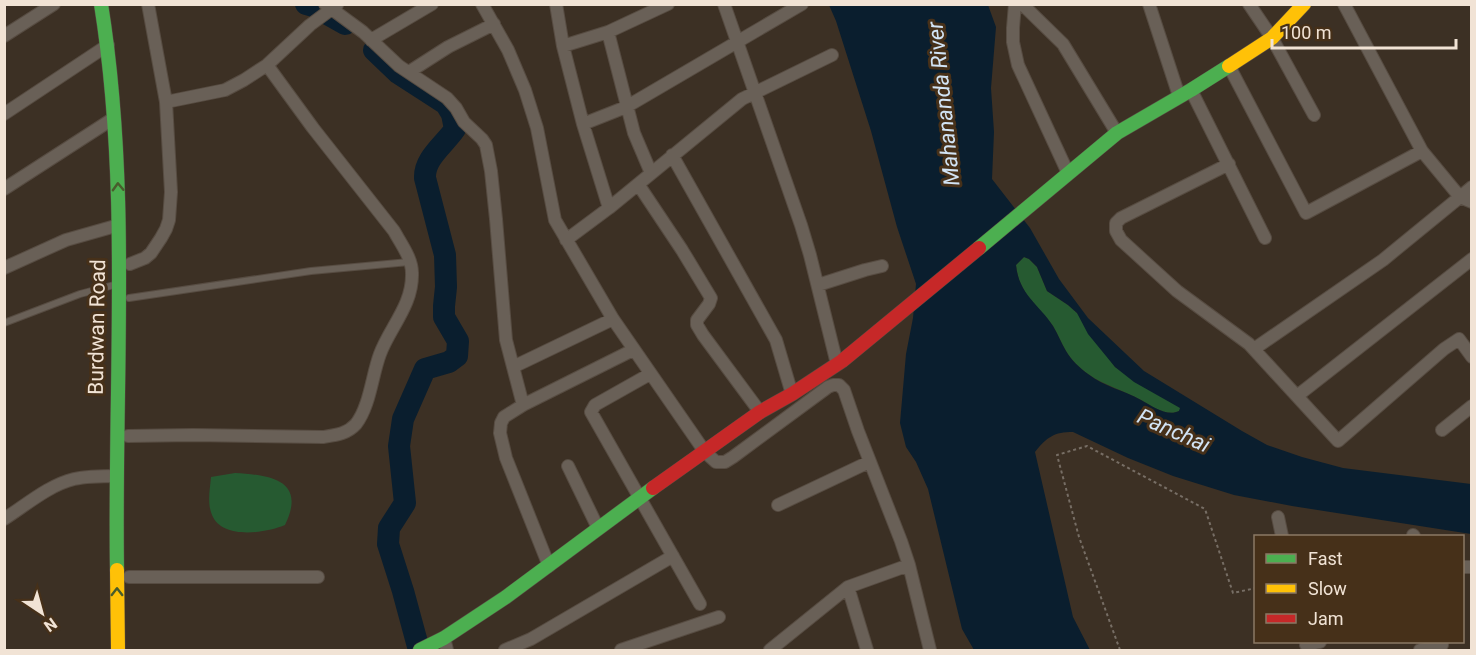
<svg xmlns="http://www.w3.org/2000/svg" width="1476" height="655" font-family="Roboto,sans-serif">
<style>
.green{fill:#265a31}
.water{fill:#0a1e2e;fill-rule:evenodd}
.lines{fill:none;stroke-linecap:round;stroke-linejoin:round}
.river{stroke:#0a1e2e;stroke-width:22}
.lane-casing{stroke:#574c42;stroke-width:8}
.street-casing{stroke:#574c42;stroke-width:14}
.fast-casing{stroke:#574c42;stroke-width:15}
.slow-casing{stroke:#574c42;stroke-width:15}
.jam-casing{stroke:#574c42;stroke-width:15}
.path{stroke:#776e65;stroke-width:2;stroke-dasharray:3 3;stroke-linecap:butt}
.lane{stroke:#696057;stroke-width:6}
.street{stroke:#696057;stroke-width:12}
.fast{stroke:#4caf50;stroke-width:14}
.slow{stroke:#ffc107;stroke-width:14}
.jam{stroke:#c62828;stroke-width:14}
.oneway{stroke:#485c2c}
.labels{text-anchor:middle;stroke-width:6;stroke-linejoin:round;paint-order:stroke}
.street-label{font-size:21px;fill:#f1e3d5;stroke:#463019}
.water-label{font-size:22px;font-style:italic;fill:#d2e4f5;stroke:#463019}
</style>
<rect width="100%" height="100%" fill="#3c3024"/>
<path class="green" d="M 1024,257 L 1029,259 L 1037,267 L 1047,291 L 1068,305 L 1077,313 L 1115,367 L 1181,408 L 1179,411 C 1167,417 1152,406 1141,400 C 1123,390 1105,386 1088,374 C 1080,368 1071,360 1066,351 C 1061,343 1058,334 1053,326 C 1038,304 1019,295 1016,265 Z
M 235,473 C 270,475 307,480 285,525 C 266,533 222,540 212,515 C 207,503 210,489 211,477 Z"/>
<path class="water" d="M 829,5 L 988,5 L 996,27 L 991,88 L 994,132 L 992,179 L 1030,228 L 1059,279 L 1088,318 L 1144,371 L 1242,431 L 1267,445 L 1302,457 L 1343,468 L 1471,484 L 1471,534 L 1292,506 L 1234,495 L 1173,476 L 1128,458 L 1073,432 C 1054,432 1047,437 1035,452 L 1073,617 L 1090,650 L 974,650 L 962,629 L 928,489 L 916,462 L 906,447 L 900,423 L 906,354 L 913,318 L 916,284 L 897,227 L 871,131 L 836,21 ZM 1024,257 L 1029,259 L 1037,267 L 1047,291 L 1068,305 L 1077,313 L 1088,334 L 1115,367 L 1134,382 L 1180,408 L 1179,411 C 1167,417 1152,406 1141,400 C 1123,390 1105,387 1088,374 C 1080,368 1071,360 1066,351 C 1061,343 1058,334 1053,326 C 1039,304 1019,295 1016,265 Z"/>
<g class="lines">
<path class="river" d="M 306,4 L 313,6 L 345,24
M 374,50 L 398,73 L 446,104 L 452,114 L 455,129 C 445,144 424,158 425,178 L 445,255 L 446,287 L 444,306 L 444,317 L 458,341 L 457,356 L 449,362 L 425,369 L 403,419 L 399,446 L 405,503 L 389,528 L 388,544 L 403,591 L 419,650"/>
<g class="lane-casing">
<path id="lane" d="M 129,298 L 311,271 L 409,262
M 4,323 L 80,294 L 114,285"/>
</g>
<g class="street-casing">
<path id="street" d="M 325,4 L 363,32 L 399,66 L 447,98 L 456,108 L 464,122 L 482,139 L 486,145 L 491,171 L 496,219 L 506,340 L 523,405
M 482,4 L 508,50 L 525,90 L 537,128 L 555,220 L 613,319 L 705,452 L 716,462 L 725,462 L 733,457 L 828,387 L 833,385 L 839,385 L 844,390 L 858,431 L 901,541 L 909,565 L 930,650
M 556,4 L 563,46 L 583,124 L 609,208
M 724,4 L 801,225 L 810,255 L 837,364
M 1015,4 L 1013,28 L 1013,42 L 1018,65 L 1068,173
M 1022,4 L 1063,44 L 1117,133
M 1149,4 L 1179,96
M 1249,4 L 1272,38 L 1314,115
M 608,32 L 634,133 L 651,173
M 4,36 L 54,4
M 371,40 L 432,4
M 563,46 L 608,32 L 668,4
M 1229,66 L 1306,213 L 1422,151 L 1344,4
M 409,72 L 448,47 L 494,24
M 1191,90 L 1265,238
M 166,102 L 225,90 L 244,80 L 267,65 L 310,25 L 337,5
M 4,114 L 108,45
M 583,124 L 626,107 L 802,4
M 1422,151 L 1460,197 L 1472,187
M 672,155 L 776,340 L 792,394
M 1229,164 L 1121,218 L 1116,223 L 1116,231 L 1121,240 L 1177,291 L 1249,344 L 1338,441 L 1444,349 L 1459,339 L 1472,357
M 638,184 L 682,250 L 708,293 L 711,298 L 709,304 L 697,320 L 697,325 L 703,335 L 760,412
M 4,189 L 114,118
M 566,240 L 609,208 L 742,99 L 832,55
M 130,264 L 145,258 L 151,253 L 161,238 L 166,229 L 169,220 L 171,192 L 166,102 L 148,4
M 4,268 L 66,240 L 119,225
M 818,285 L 865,270 L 882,266
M 1254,349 L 1383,260 L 1460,197 L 1472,202
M 513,367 L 613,319
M 650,374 L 595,405 L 591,412 L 700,604
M 1297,396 L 1472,259
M 1442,430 L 1472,406
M 128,436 L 193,435 L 323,437 C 336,435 347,434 356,424 C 370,406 372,375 380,354 C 390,327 413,305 412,273 C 412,258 401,244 394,231 L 313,128 L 267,65
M 568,466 L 598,528
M 778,505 L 869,462
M 1278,517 L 1282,536
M 4,519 C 26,505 49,485 74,479 C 88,476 102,476 117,476
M 1413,535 L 1414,536
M 549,566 L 506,458 L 500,433 L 501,423 L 504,417 L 523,405 L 633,350
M 1462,567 L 1472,567
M 129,577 L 318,577
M 848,587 L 867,650
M 444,638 L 447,650
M 1306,645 L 1320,642
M 505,650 L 531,639 L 673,556
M 621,650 L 719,617
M 770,650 L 848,587 L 909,565
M 1420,650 L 1442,645"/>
</g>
<g class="fast-casing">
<path id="fast" d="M 101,4 C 131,191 114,381 117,570
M 979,248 L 1117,133 L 1191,90 L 1229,66
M 420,650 L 444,638 L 506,597 L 653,488"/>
</g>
<g class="slow-casing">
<path id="slow" d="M 1229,66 L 1272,38 L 1304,4
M 117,570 L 118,650"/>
</g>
<g class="jam-casing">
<path id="jam" d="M 653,488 L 760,412 L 792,394 L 842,361 L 979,248"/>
</g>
<path class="path" d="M 1120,650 L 1079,537 L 1057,455 L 1087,446 L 1205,509 L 1233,593 L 1256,588"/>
<use href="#lane" class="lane"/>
<use href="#street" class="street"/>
<use href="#fast" class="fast"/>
<use href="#slow" class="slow"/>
<use href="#jam" class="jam"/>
</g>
<defs><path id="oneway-chevron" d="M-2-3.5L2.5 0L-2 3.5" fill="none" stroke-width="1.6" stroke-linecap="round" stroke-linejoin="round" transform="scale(1.5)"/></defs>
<g class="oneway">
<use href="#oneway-chevron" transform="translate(118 187) rotate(-92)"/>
<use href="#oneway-chevron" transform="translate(117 592) rotate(-90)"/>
</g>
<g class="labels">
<g class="street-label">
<text transform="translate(97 327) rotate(-89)" y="7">Burdwan Road</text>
</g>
<g class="water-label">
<text transform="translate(943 104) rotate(-96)" y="8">Mahananda River</text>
<text transform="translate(1174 430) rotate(24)" y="8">Panchai</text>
</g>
</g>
<rect width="1476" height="655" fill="none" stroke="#f1e3d5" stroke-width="12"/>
<rect x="1254" y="535" width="210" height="108" fill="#463019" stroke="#8a7864" stroke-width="1.5"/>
<rect x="1266" y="554" width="30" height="9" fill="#4caf50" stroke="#8a7864" stroke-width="1.5"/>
<text x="1308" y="565" font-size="18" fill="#f1e3d5">Fast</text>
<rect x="1266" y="584" width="30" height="9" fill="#ffc107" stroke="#8a7864" stroke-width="1.5"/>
<text x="1308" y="595" font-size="18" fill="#f1e3d5">Slow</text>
<rect x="1266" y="614" width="30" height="9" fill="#c62828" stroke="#8a7864" stroke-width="1.5"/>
<text x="1308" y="625" font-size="18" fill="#f1e3d5">Jam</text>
<g transform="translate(42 613) rotate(144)" stroke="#463019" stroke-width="4.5" paint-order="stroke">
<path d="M0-4.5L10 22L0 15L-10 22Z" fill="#f1e3d5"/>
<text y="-9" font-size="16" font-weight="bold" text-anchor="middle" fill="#f1e3d5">N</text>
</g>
<path d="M1272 39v9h184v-9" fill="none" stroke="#f1e3d5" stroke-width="3"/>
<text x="1281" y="39" font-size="18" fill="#f1e3d5" stroke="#463019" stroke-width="4.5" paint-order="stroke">100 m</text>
</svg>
